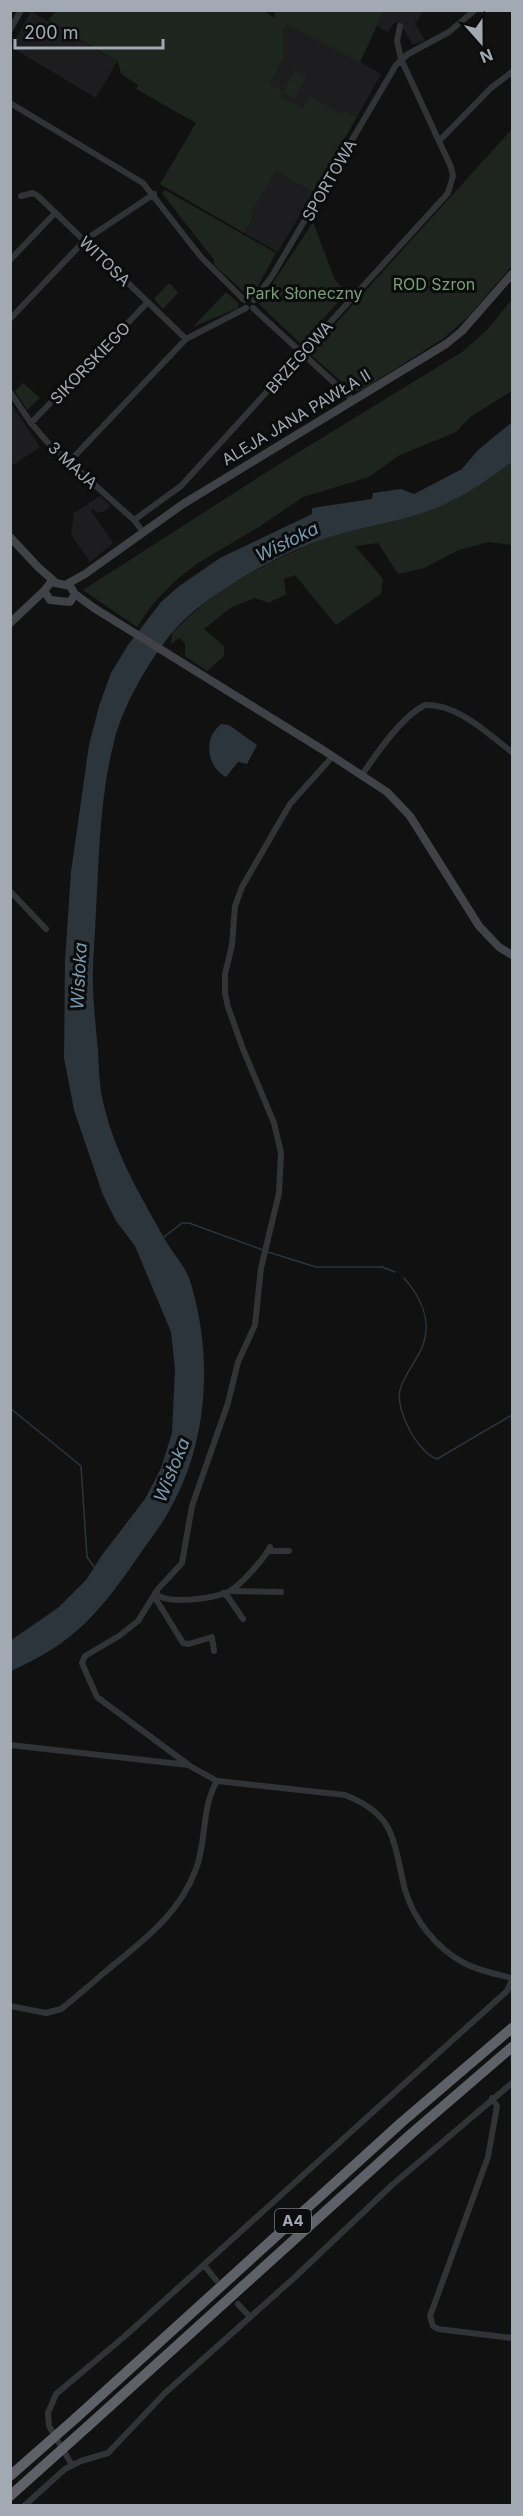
<svg xmlns="http://www.w3.org/2000/svg" width="523" height="2516" font-family="Inter,sans-serif">
<style>
.built{fill:#1d1d1f}
.green{fill:#1d251e}
.water{fill:#2b353b}
.lines{fill:none;stroke-linecap:round;stroke-linejoin:round}
.stream{stroke:#2b353b;stroke-width:1.5}
.street{stroke:#323337;stroke-width:6}
.secondary{stroke:#404247;stroke-width:8}
.highway{stroke:#5e6268;stroke-width:10}
.highway-bridge{stroke:#5e6268;stroke-width:10}
.labels{text-anchor:middle;stroke-width:6;stroke-linejoin:round;paint-order:stroke}
.shield{fill:#0c0c0d;stroke:#757a81;stroke-width:1.5}
.shield-label{font-size:15px;font-weight:bold;fill:#a2a9b3}
.street-label{font-size:16px;fill:#a2a9b3;stroke:#0c0c0d}
.park-label{font-size:16px;fill:#799f79;stroke:#0c0c0d}
.water-label{font-size:18px;font-style:italic;fill:#7899af;stroke:#0c0c0d}
</style>
<rect width="100%" height="100%" fill="#111112"/>
<path class="built" d="M 31,11 L 117,62 L 96,98 L 11,47 Z
M 384,11 L 423,11 L 415,24 L 425,40 L 413,45 L 402,27 L 395,22 L 388,32 L 377,26 Z
M 287,25 L 338,49 L 381,74 L 357,117 L 345,110 L 342,115 L 303,108 L 280,96 L 270,84 L 283,60 L 283,32 Z
M 276,170 L 313,192 L 278,252 L 244,233 L 254,217 L 250,214 Z
M 10,402 L 40,447 L 14,465 L 11,460 Z
M 100,496 L 111,506 L 105,511 L 97,513 L 93,509 L 91,511 L 113,543 L 90,562 L 71,535 L 74,513 Z"/>
<path class="green" d="M 56,11 L 263,10 L 274,18 L 275,11 L 384,11 L 360,62 L 287,25 L 283,32 L 283,60 L 270,84 L 282,90 L 280,96 L 303,108 L 310,96 L 341,114 L 344,110 L 357,117 L 313,192 L 276,171 L 250,214 L 254,216 L 244,233 L 160,184 L 196,123 L 136,89 L 138,85 L 121,74 L 118,62 L 48,20 Z
M 295,70 L 306,77 L 294,98 L 283,92 Z
M 512,129 L 512,266 L 468,317 L 444,338 L 362,390 L 352,391 L 309,353 Z
M 165,190 L 276,253 L 256,290 L 245,293 L 214,265 L 214,260 L 162,193 Z
M 313,222 L 335,280 L 347,292 L 301,344 L 259,304 Z
M 168,284 L 171,284 L 178,293 L 163,309 L 154,299 Z
M 226,292 L 238,303 L 238,308 L 193,327 Z
M 512,299 L 512,391 L 470,417 L 456,432 L 398,456 L 369,477 L 303,497 L 259,527 L 198,563 L 176,580 L 153,604 L 137,627 L 83,590 L 281,463 L 462,352 L 488,329 Z
M 23,383 L 40,398 L 27,410 L 15,391 Z
M 512,462 L 512,545 L 489,542 L 459,550 L 424,568 L 398,574 L 378,543 L 355,546 L 383,579 L 381,594 L 336,625 L 295,575 L 284,579 L 286,594 L 269,603 L 255,598 L 232,607 L 204,629 L 224,646 L 224,656 L 207,671 L 185,656 L 185,643 L 179,638 L 171,644 L 172,633 C 190,616 209,597 231,584 C 315,535 410,506 500,471 Z"/>
<path class="water" d="M 512,422 L 512,462 C 492,477 470,492 447,503 C 412,520 373,524 336,535 C 287,549 203,594 171,634 C 149,661 122,707 114,742 C 100,796 99,856 96,911 C 95,937 92,963 93,989 C 94,1009 96,1030 98,1051 C 99,1066 99,1082 102,1097 C 113,1150 138,1191 164,1238 C 173,1254 186,1266 191,1284 C 213,1357 208,1443 170,1509 C 162,1525 150,1539 140,1554 C 100,1612 76,1642 11,1671 L 10,1641 L 59,1607 L 86,1580 L 102,1555 L 145,1499 L 161,1468 L 172,1433 L 175,1369 L 171,1332 L 135,1246 L 116,1221 L 103,1195 L 74,1110 L 64,1058 L 65,961 L 71,872 L 89,745 L 99,706 L 111,673 L 128,645 L 161,602 L 178,587 L 220,558 L 312,514 L 312,508 L 372,499 L 373,493 L 401,489 L 414,494 L 462,469 L 478,450 Z
M 221,724 L 229,725 L 257,745 L 247,764 L 238,762 L 226,777 C 212,770 205,751 212,735 C 213,732 218,727 221,724 Z"/>
<g class="lines">
<path class="stream" d="M 164,1237 L 182,1223 L 189,1223 L 263,1250
M 268,1252 L 316,1267 L 382,1267 L 395,1272
M 404,1278 C 420,1296 432,1320 423,1345 C 417,1361 404,1374 400,1390 C 395,1410 418,1453 437,1459 L 512,1415
M 10,1408 L 81,1466 L 87,1557 L 94,1567"/>
<path class="street" d="M 10,30 L 21,10
M 10,103 L 143,183 L 201,257 L 244,300
M 440,140 L 491,88 L 512,72
M 21,196 L 33,193 L 38,196 L 186,339
M 10,260 L 55,213
M 254,300 L 272,276 L 396,65 L 408,54 L 449,32 L 475,10
M 253,308 L 353,400
M 10,319 L 85,240 L 154,194
M 10,392 L 31,423 L 49,444 L 134,520 L 143,532
M 31,423 L 148,302
M 69,462 L 186,339 L 246,308
M 134,520 L 181,486 L 448,193 L 453,176 L 451,167 L 401,59 L 397,41 L 400,26
M 333,756 L 290,804 L 242,887 L 235,906 L 232,945 L 225,974 L 225,993 L 228,1007 L 243,1049 L 274,1123 L 281,1153 L 279,1193 L 261,1268 L 255,1325 L 238,1362 L 228,1403 L 192,1506 L 182,1563 L 158,1589 L 138,1621 L 119,1636 L 85,1656 L 82,1663 L 97,1697 L 190,1766 L 217,1781 L 345,1795 C 363,1802 382,1813 390,1832 C 398,1850 400,1871 405,1890 C 414,1920 436,1948 464,1963 C 479,1971 496,1974 512,1978
M 362,775 C 376,754 402,716 425,705 C 457,703 489,735 512,752
M 10,891 L 46,929
M 269,1551 L 289,1551
M 230,1591 L 281,1592
M 155,1593 C 167,1606 213,1598 228,1592 C 239,1587 265,1558 270,1547
M 223,1593 L 228,1597 L 243,1619
M 154,1596 L 183,1643 L 189,1644 L 212,1637 L 214,1651
M 10,1745 L 189,1765
M 10,2006 L 46,2013 L 61,2009 C 78,1996 94,1981 110,1968 C 145,1939 180,1913 196,1869 C 207,1840 201,1808 217,1781
M 492,2098 L 497,2106 L 488,2157 L 430,2316 L 433,2326 L 438,2329 L 512,2338
M 204,2265 L 216,2280
M 238,2304 L 250,2317
M 72,2465 L 49,2426 L 48,2413 L 56,2394 L 125,2336 L 477,2018 L 507,1991 L 512,1980
M 24,2506 L 65,2469 L 81,2461 L 108,2453 L 165,2393 L 294,2278 L 392,2185 L 512,2083"/>
<path class="secondary" d="M 10,537 L 38,567 L 55,582
M 67,584 L 85,574 L 183,504 L 446,344 L 462,331 L 512,274
M 75,594 L 70,602 L 50,600 L 44,591 L 51,582 L 70,586 L 75,594 L 94,608 L 323,750 L 387,792 L 410,816 L 479,926 L 499,947 L 512,955
M 10,623 L 44,591"/>
<path class="highway" d="M 77,2417 L 402,2122 L 512,2028
M 87,2427 L 411,2134 L 512,2047"/>
<path class="highway-bridge" d="M 10,2476 L 77,2417
M 10,2496 L 87,2427"/>
</g>
<g class="labels">
<rect class="shield" x="275" y="2209" width="36" height="24" rx="4.5"/>
<g class="shield-label">
<text x="293" y="2226">A4</text>
</g>
<g class="street-label">
<text transform="translate(329 180) rotate(-60)" y="6">SPORTOWA</text>
<text transform="translate(105 261) rotate(44)" y="6">WITOSA</text>
<text transform="translate(299 357) rotate(-48)" y="6">BRZEGOWA</text>
<text transform="translate(90 363) rotate(-46)" y="6">SIKORSKIEGO</text>
<text transform="translate(296 417) rotate(-31)" y="6">ALEJA JANA PAWŁA II</text>
<text transform="translate(73 465) rotate(43)" y="6">3 MAJA</text>
</g>
<g class="park-label">
<text x="434" y="290">ROD Szron</text>
<text x="304" y="299">Park Słoneczny</text>
</g>
<g class="water-label">
<text transform="translate(287 542) rotate(-26)" y="6">Wisłoka</text>
<text transform="translate(79 976) rotate(-87)" y="6">Wisłoka</text>
<text transform="translate(172 1470) rotate(-68)" y="6">Wisłoka</text>
</g>
</g>
<rect width="523" height="2516" fill="none" stroke="#a2a9b3" stroke-width="24"/>
<g transform="translate(481 42) rotate(159)" stroke="#0c0c0d" stroke-width="4.5" paint-order="stroke">
<path d="M0-4.5L10 22L0 15L-10 22Z" fill="#a2a9b3"/>
<text y="-9" font-size="16" font-weight="bold" text-anchor="middle" fill="#a2a9b3">N</text>
</g>
<path d="M15 39v9h148v-9" fill="none" stroke="#a2a9b3" stroke-width="3"/>
<text x="24" y="39" font-size="18" fill="#a2a9b3" stroke="#0c0c0d" stroke-width="4.5" paint-order="stroke">200 m</text>
</svg>
